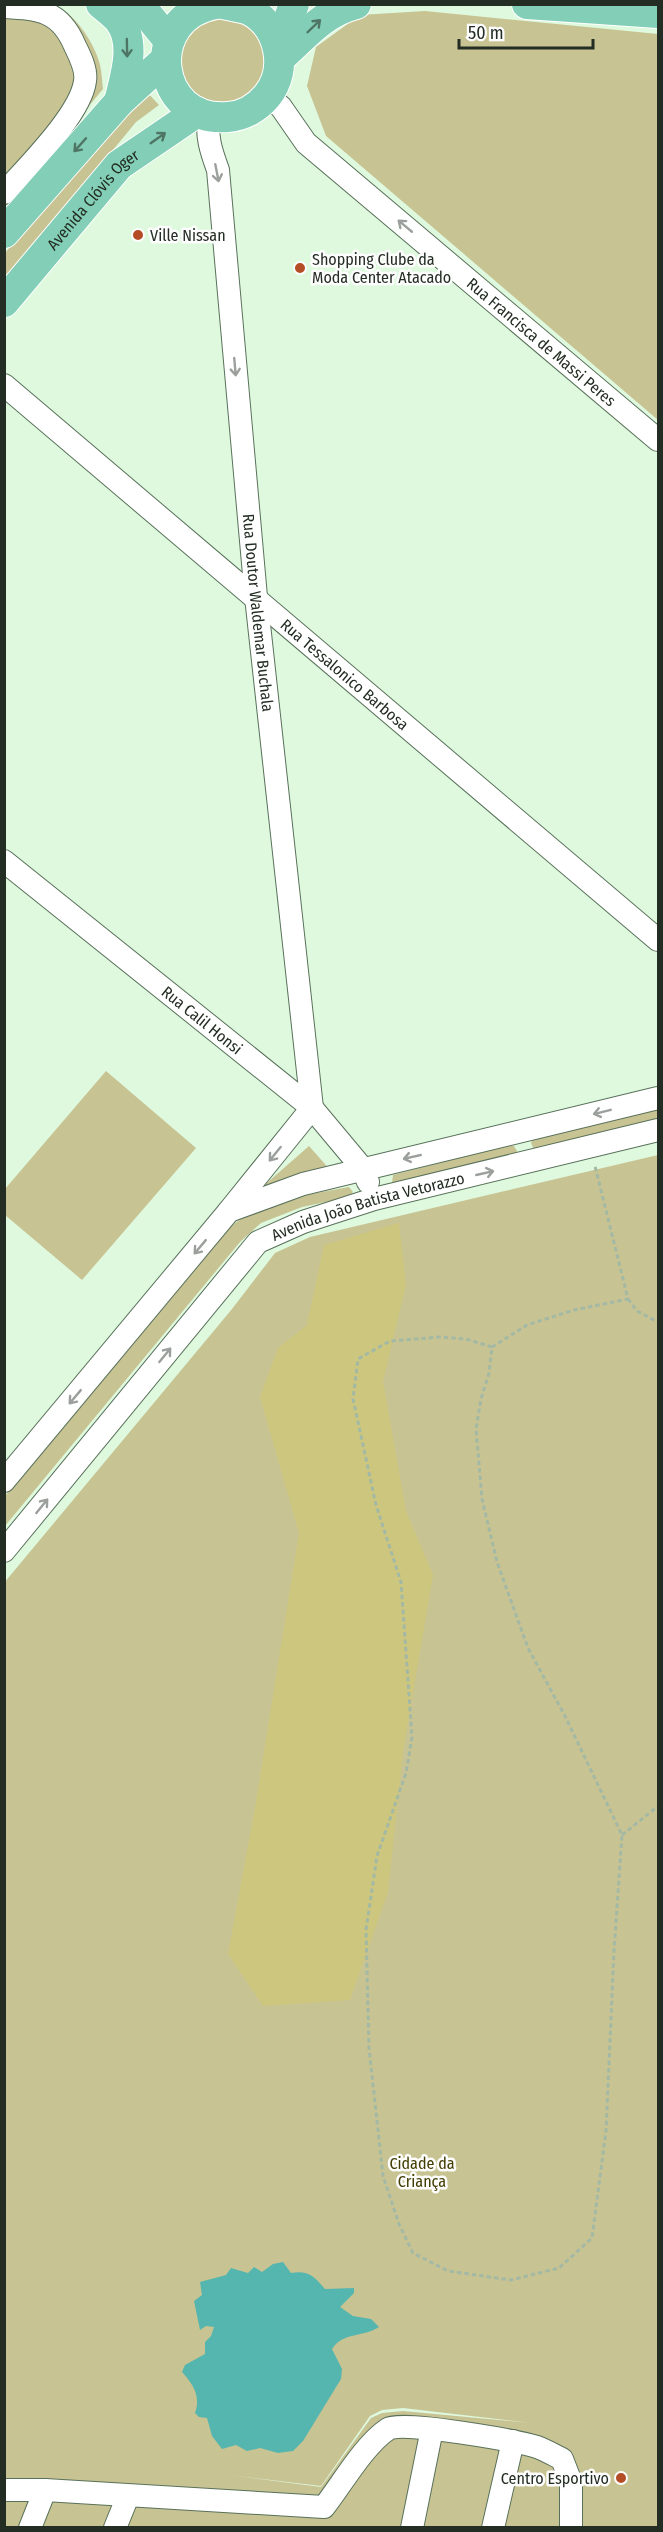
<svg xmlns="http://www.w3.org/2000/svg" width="663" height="2532" font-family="'Fira Sans Condensed',sans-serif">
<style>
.green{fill:#c8c393;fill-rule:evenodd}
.forest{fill:#cdc67e}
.water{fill:#54b6ae}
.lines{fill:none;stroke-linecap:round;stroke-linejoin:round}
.minor-casing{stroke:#59715a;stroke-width:24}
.major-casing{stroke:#fff;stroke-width:32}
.path{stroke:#a4b9a4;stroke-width:3;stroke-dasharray:4.5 3;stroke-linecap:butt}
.minor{stroke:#fff;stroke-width:22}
.major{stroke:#83ceb6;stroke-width:30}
.oneway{stroke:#4e7565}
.oneway2{stroke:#9ca09c}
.poi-dot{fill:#b44d25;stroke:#fdfdfd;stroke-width:2}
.labels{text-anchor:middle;stroke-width:5;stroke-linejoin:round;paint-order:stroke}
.street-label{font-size:16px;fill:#232d23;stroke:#fdfdfd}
.poi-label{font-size:16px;fill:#232d23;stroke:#fdfdfd;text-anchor:start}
.park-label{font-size:16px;fill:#423d01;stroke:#fdfdfd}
</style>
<rect width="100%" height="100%" fill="#def9de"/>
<path class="green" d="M 50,4 C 73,9 95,44 100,65 C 102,73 102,82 103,89 L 5,207 L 5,5 Z
M 425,11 L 658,34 L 658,420 L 326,136 L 307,86 L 316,47 L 360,15 Z
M 228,13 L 251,21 L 271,64 L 246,102 L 204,104 L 176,72 L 187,29 Z
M 145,90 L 159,105 L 136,122 L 5,281 L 5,253 L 94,147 Z
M 106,1071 L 196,1148 L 82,1280 L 5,1215 L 5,1189 Z
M 658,1108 L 658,1122 L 535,1152 L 531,1143 L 533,1139 Z
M 508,1145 L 514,1146 L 517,1151 L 514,1157 L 396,1186 L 392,1183 L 393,1175 Z
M 309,1146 L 332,1172 L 251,1197 Z
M 658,1155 L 658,2527 L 5,2527 L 4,1583 L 232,1309 L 275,1253 L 310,1237 ZM 403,2408 L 531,2423 L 403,2411 L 382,2413 L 371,2418 L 321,2487 L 230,2475 L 321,2486 L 370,2416 L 382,2410 Z
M 349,1187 L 353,1192 L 349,1197 L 302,1207 L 261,1223 L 240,1242 L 5,1526 L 5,1496 L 218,1239 C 225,1232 233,1224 242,1218 C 275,1199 312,1194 349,1187 Z"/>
<path class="forest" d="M 399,1223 L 406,1285 L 383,1381 L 406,1511 L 433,1575 L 403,1752 L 388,1892 L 350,2000 L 263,2006 L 228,1954 L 255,1808 L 299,1533 L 260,1397 L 278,1348 L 307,1325 L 324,1245 Z"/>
<path class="water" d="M 283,2262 L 291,2273 C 308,2270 314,2276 325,2289 L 354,2288 L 354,2293 L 340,2307 L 353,2316 L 371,2319 L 379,2327 C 363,2338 344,2331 332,2349 L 342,2369 L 341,2379 L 303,2441 L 293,2451 L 278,2453 L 260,2448 L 247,2451 L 236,2445 L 222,2449 L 212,2436 L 207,2418 L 199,2417 L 195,2413 C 201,2396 193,2384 182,2372 L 185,2365 L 205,2354 L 205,2342 L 211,2336 L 214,2327 L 206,2326 L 200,2330 L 194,2301 L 202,2295 L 200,2282 L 226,2275 L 231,2268 L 248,2273 L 254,2267 L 262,2272 L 273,2264 Z"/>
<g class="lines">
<g class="minor-casing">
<g id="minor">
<path d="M 4,7 C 39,9 60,10 75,46 C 80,56 87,70 85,81 C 81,114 27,167 4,193"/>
<path id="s1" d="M 268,96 L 281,107 L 306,143 L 658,440"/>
<path id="s2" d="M 209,116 C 206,136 211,151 218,170 L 256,597 L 312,1108 L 229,1211"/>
<path id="s3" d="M 4,385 L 658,940"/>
<path id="s4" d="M 4,861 L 312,1108 L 363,1169 L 368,1182"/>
<path d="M 4,1481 L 229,1211 L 303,1184 L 658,1098"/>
<path id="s5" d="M 4,1551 L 258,1242 L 303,1222 L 374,1199 L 658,1130"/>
<path d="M 4,2490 L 45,2490 L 324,2507 C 342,2484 364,2445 388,2429 C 401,2420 517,2441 537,2447 C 545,2450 554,2455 562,2459 L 571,2482 L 571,2528"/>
<path d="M 30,2528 L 45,2490"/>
<path d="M 115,2528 L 128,2496"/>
<path d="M 412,2528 L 432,2429"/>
<path d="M 493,2528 L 513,2441"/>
</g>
</g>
<g class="major-casing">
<g id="major">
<path d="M 101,4 C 107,9 114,14 119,20 C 137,43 125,77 119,102"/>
<path d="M 139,4 L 169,41"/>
<path d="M 216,4 C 141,17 155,124 228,117 C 243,116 257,108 267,96 C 289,69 280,26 249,10 C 242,7 231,6 223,4"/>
<path d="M 527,4 L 658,13"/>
<path d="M 279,48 L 294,4"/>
<path d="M 280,58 C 305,36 322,13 356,4"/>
<path d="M 4,233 L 119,102 L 166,59"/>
<path id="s6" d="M 4,302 L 119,165 L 197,112"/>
</g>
</g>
<path class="path" d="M 628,1299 L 637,1311 L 658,1322
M 492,1347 L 466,1339 L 440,1337 L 390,1341 L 358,1359 L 353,1399 L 376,1505 L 401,1582 L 412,1737 L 406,1773 L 377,1856 L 366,1930 L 369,2048 L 383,2176 L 399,2224 L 413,2253 L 448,2271 L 511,2280 L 559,2268 L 592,2238 L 606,2131 L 614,1951 L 622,1835 L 565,1716 L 528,1648 L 497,1562 L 482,1499 L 476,1429 L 481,1399 L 489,1373 L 492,1347 L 527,1325 L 574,1310 L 628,1299 L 595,1166
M 622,1835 L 658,1806"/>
<use href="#minor" class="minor"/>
<use href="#major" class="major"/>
</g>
<defs><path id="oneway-shaft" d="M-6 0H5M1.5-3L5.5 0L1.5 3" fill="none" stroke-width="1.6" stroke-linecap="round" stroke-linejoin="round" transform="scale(1.5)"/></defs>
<g class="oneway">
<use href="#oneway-shaft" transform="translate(314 26) rotate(-44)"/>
<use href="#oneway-shaft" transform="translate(127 48) rotate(89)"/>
<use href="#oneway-shaft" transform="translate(158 138) rotate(-35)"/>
<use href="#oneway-shaft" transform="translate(80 145) rotate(132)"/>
</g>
<g class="oneway2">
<use href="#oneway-shaft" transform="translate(217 173) rotate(79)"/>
<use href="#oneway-shaft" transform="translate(405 226) rotate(-140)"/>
<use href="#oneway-shaft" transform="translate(235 367) rotate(85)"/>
<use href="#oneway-shaft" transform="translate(602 1112) rotate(166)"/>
<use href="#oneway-shaft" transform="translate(275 1154) rotate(129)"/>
<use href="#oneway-shaft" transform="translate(412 1157) rotate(167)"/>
<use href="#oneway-shaft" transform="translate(485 1173) rotate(-13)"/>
<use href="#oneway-shaft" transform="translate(200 1247) rotate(130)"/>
<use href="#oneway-shaft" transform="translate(165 1355) rotate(-51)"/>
<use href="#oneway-shaft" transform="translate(75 1397) rotate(130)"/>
<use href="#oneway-shaft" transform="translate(42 1506) rotate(-51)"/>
</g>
<g class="poi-dot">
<circle cx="138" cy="235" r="6"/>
<circle cx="300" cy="268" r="6"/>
<circle cx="621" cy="2478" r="6"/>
</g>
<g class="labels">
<g class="street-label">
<text dy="6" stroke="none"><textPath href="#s6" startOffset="136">Avenida Clóvis Oger</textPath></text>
<text dy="6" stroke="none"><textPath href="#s1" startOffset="369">Rua Francisca de Massi Peres</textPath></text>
<text dy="6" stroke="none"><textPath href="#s2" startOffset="500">Rua Doutor Waldemar Buchala</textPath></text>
<text dy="6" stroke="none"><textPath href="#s3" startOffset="447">Rua Tessalonico Barbosa</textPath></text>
<text dy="6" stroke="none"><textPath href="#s4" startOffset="254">Rua Calil Honsi</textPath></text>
<text dy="6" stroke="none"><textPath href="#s5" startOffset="516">Avenida João Batista Vetorazzo</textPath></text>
</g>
<g class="poi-label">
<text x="150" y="241">Ville Nissan</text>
<text x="312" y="265">Shopping Clube da<tspan x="312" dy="18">Moda Center Atacado</tspan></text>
<text x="609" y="2484" text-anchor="end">Centro Esportivo</text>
</g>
<g class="park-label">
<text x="422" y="2169">Cidade da<tspan x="422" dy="18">Criança</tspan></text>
</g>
</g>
<rect width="663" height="2532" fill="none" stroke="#232d23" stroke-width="12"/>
<path d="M459 39v9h134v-9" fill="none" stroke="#232d23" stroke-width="3"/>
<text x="468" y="39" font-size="18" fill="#232d23" stroke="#fdfdfd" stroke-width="4.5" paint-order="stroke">50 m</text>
</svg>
